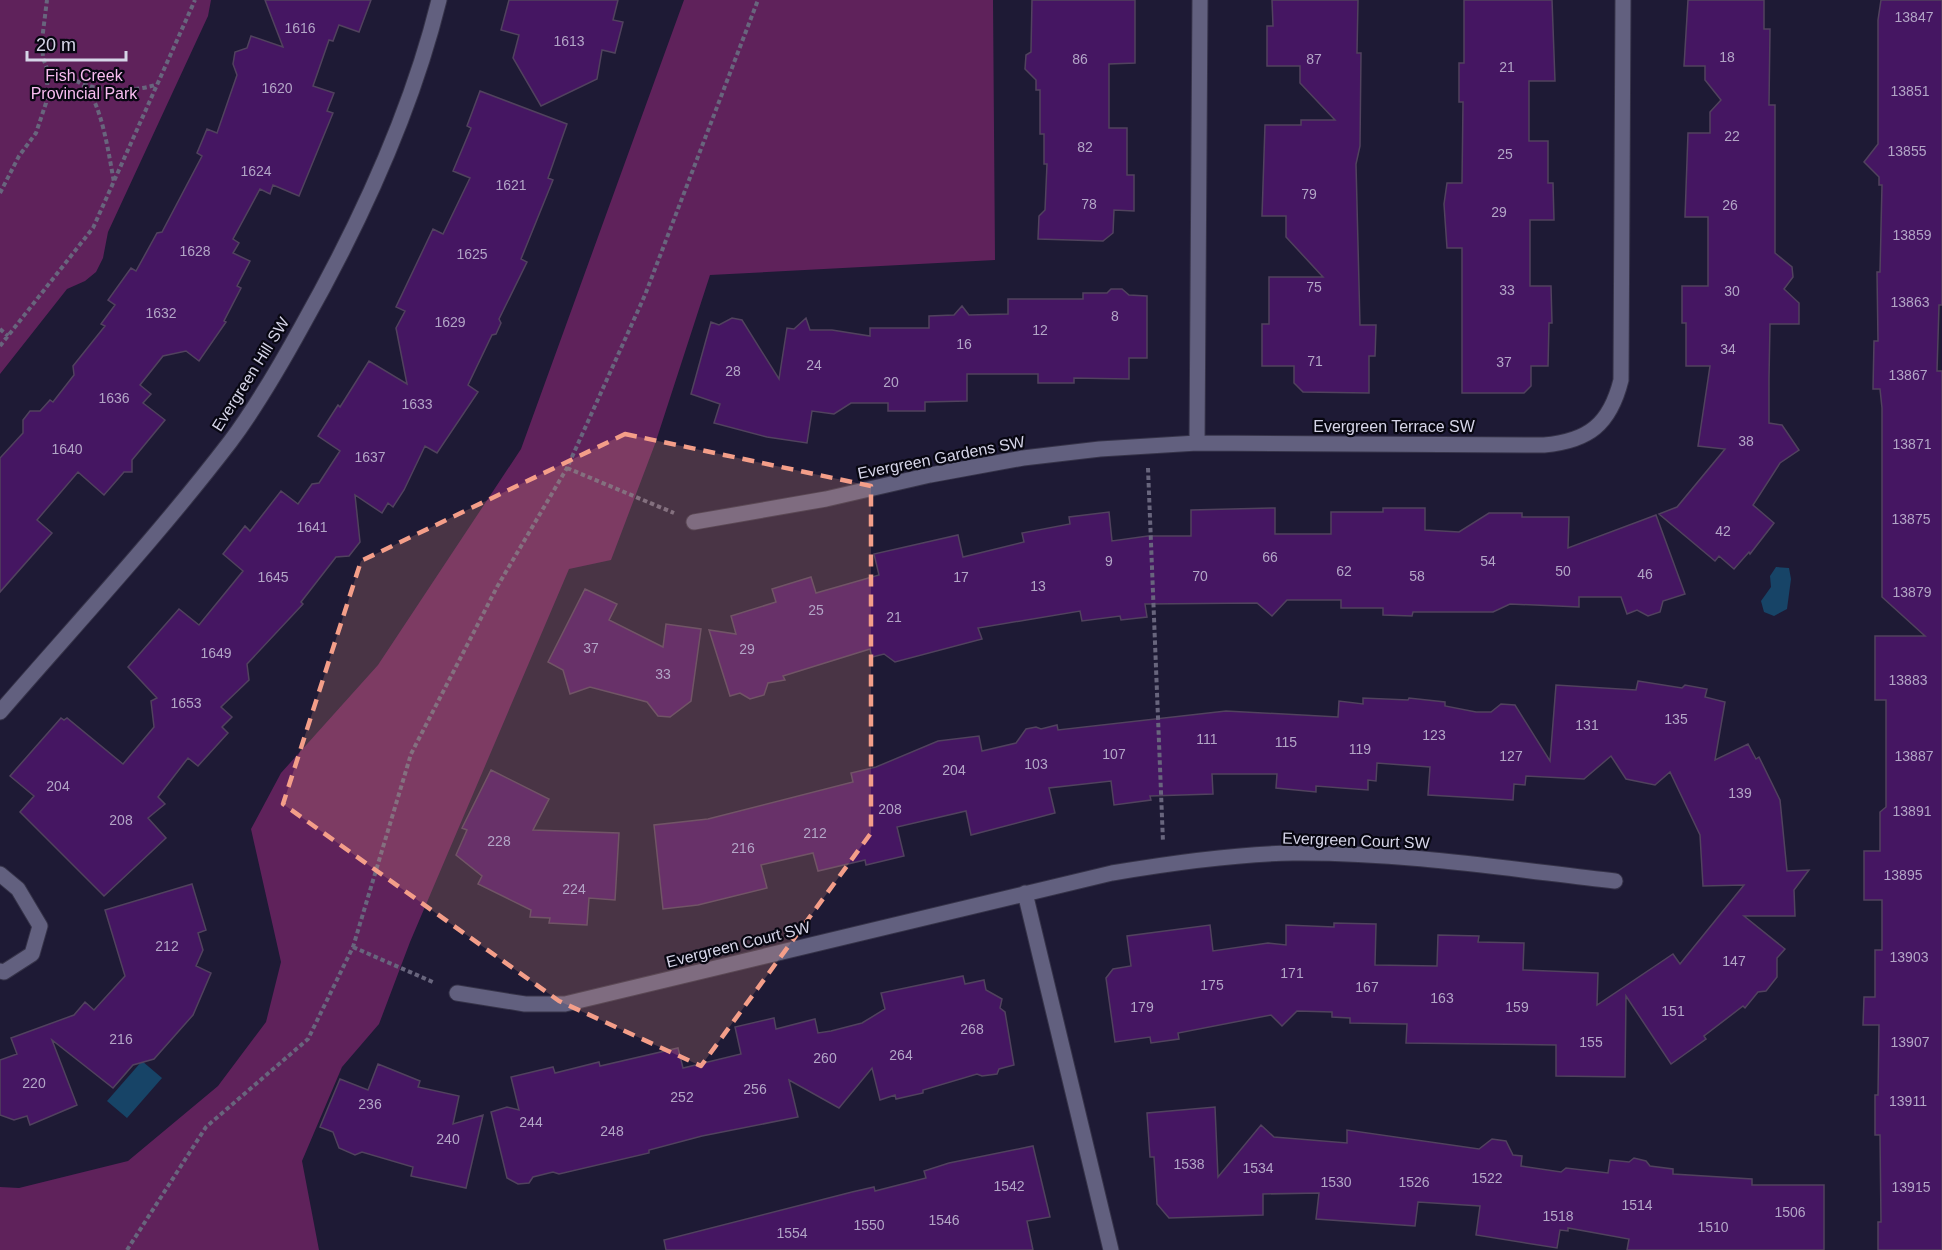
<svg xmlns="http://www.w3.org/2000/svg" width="1942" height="1250" font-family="Arial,sans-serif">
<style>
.green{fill:#5f225b}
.water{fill:#174467}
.building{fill:#451662;stroke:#51425e;stroke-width:1.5}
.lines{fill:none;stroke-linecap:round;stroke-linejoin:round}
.street-casing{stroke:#363349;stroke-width:17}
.path{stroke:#68657d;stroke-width:4;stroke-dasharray:4.5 3;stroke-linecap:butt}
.street{stroke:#62607f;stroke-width:15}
.marked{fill:#f49e89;fill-opacity:0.2;stroke:#f49e89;stroke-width:4.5;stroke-dasharray:12 8;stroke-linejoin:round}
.labels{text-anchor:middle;stroke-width:4.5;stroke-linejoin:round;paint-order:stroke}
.number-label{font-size:14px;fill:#b2a5c6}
.park-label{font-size:16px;fill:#f9bdf1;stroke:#080712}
.street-label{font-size:16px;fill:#d6d5e8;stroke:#080712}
</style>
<rect width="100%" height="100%" fill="#1e1a35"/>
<path class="green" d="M 0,0 L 211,0 L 208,16 L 108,232 L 103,258 L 96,272 L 85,281 L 67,289 L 0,374 Z
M 684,0 L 993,0 L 995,260 L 710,275 L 655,444 L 611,560 L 569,569 L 410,942 L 379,1024 L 342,1067 L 302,1161 L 319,1250 L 0,1250 L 0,1187 L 19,1188 L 128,1161 L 218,1086 L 266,1022 L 281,962 L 251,829 L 281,773 L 378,665 L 521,449 Z"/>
<path class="water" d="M 1776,567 L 1789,568 L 1791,579 L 1787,609 L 1774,616 L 1764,612 L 1761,601 L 1771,587 L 1770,576 Z
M 142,1061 L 162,1078 L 127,1118 L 107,1101 Z"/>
<path class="building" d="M 265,0 L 371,0 L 359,32 L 339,25 L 333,41 L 329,40 L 313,86 L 334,93 L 327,111 L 333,113 L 299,196 L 273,185 L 270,194 L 260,189 L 233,239 L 239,243 L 233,253 L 250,261 L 237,286 L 241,288 L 224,321 L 226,322 L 199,361 L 186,351 L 163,356 L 140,385 L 151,394 L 143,403 L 165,420 L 132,460 L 132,472 L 124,472 L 104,495 L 78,472 L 37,520 L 52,533 L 0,592 L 0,458 L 23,433 L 23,420 L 30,411 L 40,411 L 50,400 L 53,402 L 74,375 L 73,366 L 105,326 L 101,324 L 115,305 L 108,300 L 131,268 L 136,271 L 157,233 L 162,232 L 202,156 L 197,153 L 207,129 L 217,133 L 237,75 L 233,64 L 235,52 L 247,48 L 251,36 L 283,47 Z
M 509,0 L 618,0 L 613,20 L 623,22 L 615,53 L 602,50 L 597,79 L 541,106 L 513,58 L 519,35 L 501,30 Z
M 1032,0 L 1135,0 L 1135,63 L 1109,64 L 1109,128 L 1127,128 L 1127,175 L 1134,175 L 1134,211 L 1114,210 L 1113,233 L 1103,241 L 1038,239 L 1039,216 L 1045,210 L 1047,164 L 1044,164 L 1044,134 L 1040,134 L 1040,90 L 1036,90 L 1036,80 L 1025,69 L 1026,55 L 1031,52 Z
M 1272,0 L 1358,0 L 1357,53 L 1361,53 L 1360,146 L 1356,164 L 1360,325 L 1376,325 L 1375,356 L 1369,356 L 1369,393 L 1303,392 L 1294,383 L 1294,366 L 1262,366 L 1262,324 L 1269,324 L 1269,277 L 1323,277 L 1286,237 L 1286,216 L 1262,216 L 1265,125 L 1301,125 L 1301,120 L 1335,120 L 1300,83 L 1300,66 L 1267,66 L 1267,26 L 1273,26 Z
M 1464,0 L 1552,0 L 1555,81 L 1529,81 L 1529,141 L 1548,141 L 1548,183 L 1553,183 L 1554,220 L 1530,220 L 1530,286 L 1551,286 L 1552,323 L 1549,323 L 1548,366 L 1531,366 L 1531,386 L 1524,393 L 1462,393 L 1462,248 L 1447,248 L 1444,204 L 1447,183 L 1462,183 L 1463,102 L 1459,102 L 1459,63 L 1464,63 Z
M 1688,0 L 1764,0 L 1764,29 L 1770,29 L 1769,105 L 1775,105 L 1775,253 L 1792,267 L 1793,277 L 1784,289 L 1799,303 L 1799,324 L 1770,324 L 1769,378 L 1769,423 L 1782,425 L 1799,450 L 1780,463 L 1753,505 L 1774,523 L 1750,554 L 1749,552 L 1734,569 L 1719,556 L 1715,561 L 1659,514 L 1677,507 L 1725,449 L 1698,446 L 1710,366 L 1686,366 L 1686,323 L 1682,323 L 1682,286 L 1708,286 L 1708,217 L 1685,217 L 1688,133 L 1710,133 L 1710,112 L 1721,100 L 1705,80 L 1705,66 L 1684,66 Z
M 1881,0 L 1942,0 L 1942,305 L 1939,305 L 1937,371 L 1942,371 L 1942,1250 L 1878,1250 L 1878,1222 L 1881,1222 L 1880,1135 L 1875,1135 L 1875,1095 L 1878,1095 L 1879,1025 L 1863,1025 L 1864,997 L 1875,997 L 1875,950 L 1882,950 L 1882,900 L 1864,900 L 1864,851 L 1880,851 L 1880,812 L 1886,807 L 1886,700 L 1875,700 L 1875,636 L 1925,636 L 1882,597 L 1882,408 L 1880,389 L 1873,389 L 1874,341 L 1878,341 L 1877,272 L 1880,272 L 1882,185 L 1879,185 L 1879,177 L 1864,162 L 1878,144 L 1878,20 Z
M 480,91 L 567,124 L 548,178 L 553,180 L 521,259 L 527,262 L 499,319 L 501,323 L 496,334 L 492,335 L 468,385 L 478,392 L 437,453 L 425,446 L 404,490 L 393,507 L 388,503 L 382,513 L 355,495 L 360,542 L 349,556 L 336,557 L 301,602 L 303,604 L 247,664 L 249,680 L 221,707 L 232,717 L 222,727 L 228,733 L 198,766 L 188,758 L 158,797 L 165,804 L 148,818 L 166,838 L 104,896 L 20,812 L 34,796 L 10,776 L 61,718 L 64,720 L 67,718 L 123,764 L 154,727 L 151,701 L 157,698 L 128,667 L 179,609 L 199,625 L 243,571 L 223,554 L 245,526 L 250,531 L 281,491 L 298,504 L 312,484 L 319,483 L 340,451 L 318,436 L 338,405 L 340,407 L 369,361 L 407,384 L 396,328 L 405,311 L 396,307 L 433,229 L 443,234 L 470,178 L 453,171 L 471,128 L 467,126 Z
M 1111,289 L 1122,289 L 1129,295 L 1147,296 L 1147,358 L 1129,358 L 1129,379 L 1074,378 L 1074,383 L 1038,383 L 1038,374 L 967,374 L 967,401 L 925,402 L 925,411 L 888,411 L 888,403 L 851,403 L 834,414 L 812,411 L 807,443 L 767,437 L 714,423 L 720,404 L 691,394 L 711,322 L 719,325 L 732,318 L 742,320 L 779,379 L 787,328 L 794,329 L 806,318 L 810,330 L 832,330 L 870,336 L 870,328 L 929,328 L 929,316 L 954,315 L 962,306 L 969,315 L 1008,314 L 1008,299 L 1083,299 L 1083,293 L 1107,293 Z
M 1275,508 L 1275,534 L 1331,534 L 1331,512 L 1383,512 L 1383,508 L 1425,508 L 1425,530 L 1459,532 L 1489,513 L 1522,513 L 1522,517 L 1569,517 L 1568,548 L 1656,515 L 1685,594 L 1663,601 L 1660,612 L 1648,616 L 1637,610 L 1627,614 L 1621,597 L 1579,597 L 1579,607 L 1510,604 L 1493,612 L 1413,612 L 1412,616 L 1383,615 L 1383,608 L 1341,608 L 1341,600 L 1287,600 L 1272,616 L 1257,603 L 1145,604 L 1147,617 L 1121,620 L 1120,616 L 1082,621 L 1080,611 L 978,628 L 982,639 L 895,662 L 884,654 L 872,657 L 870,649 L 783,676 L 785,680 L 768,683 L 764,695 L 750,699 L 740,693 L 730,696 L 709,630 L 736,634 L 731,616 L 776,602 L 772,589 L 811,577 L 816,593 L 879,575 L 874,554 L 958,535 L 963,557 L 1024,542 L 1022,533 L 1070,524 L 1069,517 L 1109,512 L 1112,541 L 1148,536 L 1191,536 L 1191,510 Z
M 585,589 L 617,604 L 609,620 L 663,647 L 666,624 L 701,629 L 691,701 L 670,717 L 658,716 L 647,702 L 590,687 L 570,694 L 563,670 L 548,662 Z
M 1638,681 L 1682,688 L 1685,685 L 1707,689 L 1705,697 L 1725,702 L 1715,760 L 1748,744 L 1756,759 L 1759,757 L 1780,800 L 1787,871 L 1809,870 L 1794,890 L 1795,916 L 1744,916 L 1785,949 L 1777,958 L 1777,977 L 1766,991 L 1758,992 L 1745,1008 L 1743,1006 L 1704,1036 L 1706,1039 L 1671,1064 L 1626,996 L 1625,1077 L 1556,1076 L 1556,1045 L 1406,1043 L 1407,1024 L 1350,1023 L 1350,1018 L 1332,1017 L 1332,1012 L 1297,1011 L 1282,1026 L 1271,1015 L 1178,1033 L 1179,1039 L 1151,1043 L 1150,1037 L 1115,1042 L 1106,978 L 1113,969 L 1131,966 L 1127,936 L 1210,925 L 1213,951 L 1268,943 L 1286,945 L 1286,925 L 1334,927 L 1334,923 L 1376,924 L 1375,965 L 1437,966 L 1438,935 L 1479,936 L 1478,942 L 1524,943 L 1523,970 L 1598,973 L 1597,1005 L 1673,954 L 1680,964 L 1744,885 L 1703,886 L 1700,835 L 1670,772 L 1655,785 L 1626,779 L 1611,756 L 1584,779 L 1526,776 L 1525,785 L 1514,784 L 1513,800 L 1428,795 L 1430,767 L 1377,763 L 1376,781 L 1368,780 L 1368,790 L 1316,786 L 1316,792 L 1276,788 L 1277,774 L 1212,774 L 1213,794 L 1150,796 L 1151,800 L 1114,805 L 1111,781 L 1049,788 L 1055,813 L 971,835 L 966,811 L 897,827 L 904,856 L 866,865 L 865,860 L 818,871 L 813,853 L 761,865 L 767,888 L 698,905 L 663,909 L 654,825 L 708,819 L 853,782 L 851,773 L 876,767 L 938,741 L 979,736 L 982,751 L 1016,743 L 1026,729 L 1036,727 L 1041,729 L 1057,725 L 1058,730 L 1226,711 L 1338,717 L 1339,701 L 1363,704 L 1363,698 L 1408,700 L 1409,698 L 1445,702 L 1445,706 L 1476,712 L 1491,712 L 1501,704 L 1515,705 L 1550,761 L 1556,685 L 1636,690 Z
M 491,770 L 549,799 L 533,830 L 619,833 L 615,900 L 589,898 L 587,925 L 549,923 L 550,918 L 530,917 L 531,910 L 478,884 L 482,876 L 456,855 L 467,830 L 462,828 Z
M 192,884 L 206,930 L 198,933 L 203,950 L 196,966 L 211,973 L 193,1015 L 154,1059 L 133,1065 L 113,1088 L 52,1040 L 77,1105 L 30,1125 L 27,1116 L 14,1120 L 0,1115 L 0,1060 L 17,1054 L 11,1038 L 74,1015 L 85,1002 L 94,1010 L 125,976 L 105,910 Z
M 963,976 L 965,984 L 984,980 L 986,990 L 1002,999 L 1000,1008 L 1005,1012 L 1014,1065 L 999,1069 L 997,1074 L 982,1076 L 977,1074 L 923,1090 L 923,1093 L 896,1099 L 895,1095 L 880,1100 L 872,1068 L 839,1108 L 789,1080 L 798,1117 L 702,1136 L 649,1150 L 649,1153 L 559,1174 L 553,1172 L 533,1177 L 529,1183 L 518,1184 L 507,1178 L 491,1112 L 507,1107 L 519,1110 L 511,1077 L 553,1067 L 555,1073 L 599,1062 L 600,1066 L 678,1048 L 683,1068 L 741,1054 L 735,1027 L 774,1018 L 776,1029 L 815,1019 L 818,1033 L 831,1031 L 862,1023 L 885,1009 L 881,993 Z
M 378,1064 L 420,1081 L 418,1087 L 459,1096 L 453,1124 L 483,1115 L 466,1188 L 411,1176 L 413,1167 L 362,1152 L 355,1155 L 339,1148 L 333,1132 L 320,1127 L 340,1079 L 368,1090 Z
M 1215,1107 L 1218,1177 L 1261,1125 L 1274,1137 L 1347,1143 L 1347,1130 L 1479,1149 L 1492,1139 L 1506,1141 L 1513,1155 L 1522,1156 L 1521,1166 L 1561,1172 L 1566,1168 L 1608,1173 L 1610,1160 L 1629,1162 L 1634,1158 L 1646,1161 L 1650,1166 L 1673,1169 L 1673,1174 L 1752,1179 L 1752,1185 L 1824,1185 L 1824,1250 L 1627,1250 L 1629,1239 L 1568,1228 L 1568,1231 L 1560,1230 L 1557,1248 L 1476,1235 L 1480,1206 L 1418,1202 L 1415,1226 L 1316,1219 L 1319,1193 L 1263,1194 L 1263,1215 L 1169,1218 L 1157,1204 L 1154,1157 L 1150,1157 L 1147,1113 Z
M 1033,1146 L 1050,1217 L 1027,1221 L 1033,1250 L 666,1250 L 664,1240 L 852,1192 L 874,1187 L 875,1191 L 926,1178 L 924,1171 L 949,1163 Z"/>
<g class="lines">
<g class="street-casing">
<path id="street" d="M 1200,0 L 1197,443 L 1544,445 C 1589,441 1610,424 1621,380 L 1623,0
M 694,522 L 826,499 L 930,475 L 1023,458 L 1100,449 L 1197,443
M 0,712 C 77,623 158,536 230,442 C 257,406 280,366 302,326 C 359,225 411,114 439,0
M 0,874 L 18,889 L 40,926 L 32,954 L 4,972 L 0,971
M 1025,893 L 1111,1250
M 457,993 L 525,1004 L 565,1004 L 1112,873 C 1171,863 1233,854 1293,853 C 1401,852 1509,869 1615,881"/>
</g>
<path class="path" d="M 48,71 C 59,77 73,77 83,85 C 102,101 109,157 114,182
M 83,84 C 105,92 132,92 155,85
M 0,193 L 19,156 L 36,133 L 46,103 L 48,71 L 43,58 L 42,40 L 47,0
M 0,329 L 8,336
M 0,346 L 93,228 L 195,0
M 567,468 L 674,513
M 1148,468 L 1163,842
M 353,947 L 435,983
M 127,1250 L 206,1127 L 308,1039 L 353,947 L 411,754 L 497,587 L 567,468 L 645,295 L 758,0"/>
<use href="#street" class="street"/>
</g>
<path class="marked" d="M 625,434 L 871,486 L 871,833 L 701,1066 L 559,1001 L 283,804 L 361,561 Z"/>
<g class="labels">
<g class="number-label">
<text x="1914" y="22">13847</text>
<text x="300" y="33">1616</text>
<text x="569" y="46">1613</text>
<text x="1727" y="62">18</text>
<text x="1080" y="64">86</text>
<text x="1314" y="64">87</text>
<text x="1507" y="72">21</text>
<text x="277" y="93">1620</text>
<text x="1910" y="96">13851</text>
<text x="1732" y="141">22</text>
<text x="1085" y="152">82</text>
<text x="1907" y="156">13855</text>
<text x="1505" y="159">25</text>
<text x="256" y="176">1624</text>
<text x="511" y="190">1621</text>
<text x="1309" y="199">79</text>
<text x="1089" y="209">78</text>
<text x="1730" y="210">26</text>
<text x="1499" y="217">29</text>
<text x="1912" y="240">13859</text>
<text x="195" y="256">1628</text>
<text x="472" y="259">1625</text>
<text x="1314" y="292">75</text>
<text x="1507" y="295">33</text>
<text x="1732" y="296">30</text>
<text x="1910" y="307">13863</text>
<text x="161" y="318">1632</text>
<text x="1115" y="321">8</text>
<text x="450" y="327">1629</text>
<text x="1040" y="335">12</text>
<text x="964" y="349">16</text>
<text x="1728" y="354">34</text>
<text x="1315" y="366">71</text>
<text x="1504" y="367">37</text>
<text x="814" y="370">24</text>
<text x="733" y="376">28</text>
<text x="1908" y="380">13867</text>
<text x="891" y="387">20</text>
<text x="114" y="403">1636</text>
<text x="417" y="409">1633</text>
<text x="1746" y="446">38</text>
<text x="1912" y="449">13871</text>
<text x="67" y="454">1640</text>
<text x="370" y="462">1637</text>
<text x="1911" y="524">13875</text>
<text x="312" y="532">1641</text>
<text x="1723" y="536">42</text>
<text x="1270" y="562">66</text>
<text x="1109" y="566">9</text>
<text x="1488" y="566">54</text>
<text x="1344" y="576">62</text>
<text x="1563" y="576">50</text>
<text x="1645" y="579">46</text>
<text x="1200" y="581">70</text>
<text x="1417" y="581">58</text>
<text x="273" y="582">1645</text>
<text x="961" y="582">17</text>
<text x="1038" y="591">13</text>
<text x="1912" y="597">13879</text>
<text x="816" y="615">25</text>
<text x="894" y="622">21</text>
<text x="591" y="653">37</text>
<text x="747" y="654">29</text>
<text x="216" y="658">1649</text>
<text x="663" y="679">33</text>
<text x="1908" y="685">13883</text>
<text x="186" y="708">1653</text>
<text x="1676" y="724">135</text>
<text x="1587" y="730">131</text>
<text x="1434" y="740">123</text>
<text x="1207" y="744">111</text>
<text x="1286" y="747">115</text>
<text x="1360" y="754">119</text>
<text x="1114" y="759">107</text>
<text x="1511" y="761">127</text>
<text x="1914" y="761">13887</text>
<text x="1036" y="769">103</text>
<text x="954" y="775">204</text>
<text x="58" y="791">204</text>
<text x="1740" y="798">139</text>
<text x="890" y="814">208</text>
<text x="1912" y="816">13891</text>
<text x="121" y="825">208</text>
<text x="815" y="838">212</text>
<text x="499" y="846">228</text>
<text x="743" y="853">216</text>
<text x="1903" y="880">13895</text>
<text x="574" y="894">224</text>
<text x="167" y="951">212</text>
<text x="1909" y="962">13903</text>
<text x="1734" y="966">147</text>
<text x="1292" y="978">171</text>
<text x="1212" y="990">175</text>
<text x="1367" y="992">167</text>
<text x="1442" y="1003">163</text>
<text x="1142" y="1012">179</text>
<text x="1517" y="1012">159</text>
<text x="1673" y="1016">151</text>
<text x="972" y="1034">268</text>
<text x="121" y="1044">216</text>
<text x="1591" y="1047">155</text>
<text x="1910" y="1047">13907</text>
<text x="901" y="1060">264</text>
<text x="825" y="1063">260</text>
<text x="34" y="1088">220</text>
<text x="755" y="1094">256</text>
<text x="682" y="1102">252</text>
<text x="1908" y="1106">13911</text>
<text x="370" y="1109">236</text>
<text x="531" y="1127">244</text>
<text x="612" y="1136">248</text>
<text x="448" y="1144">240</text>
<text x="1189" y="1169">1538</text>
<text x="1258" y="1173">1534</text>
<text x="1487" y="1183">1522</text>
<text x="1336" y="1187">1530</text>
<text x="1414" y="1187">1526</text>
<text x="1009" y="1191">1542</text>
<text x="1911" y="1192">13915</text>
<text x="1637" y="1210">1514</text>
<text x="1790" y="1217">1506</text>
<text x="1558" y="1221">1518</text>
<text x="944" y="1225">1546</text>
<text x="869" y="1230">1550</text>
<text x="1713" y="1232">1510</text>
<text x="792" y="1238">1554</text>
</g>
<g class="park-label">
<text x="84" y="81">Fish Creek<tspan x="84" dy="18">Provincial Park</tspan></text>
</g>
<g class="street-label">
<text transform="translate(250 374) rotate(-58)" y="6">Evergreen Hill SW</text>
<text x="1394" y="432">Evergreen Terrace SW</text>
<text transform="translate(941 457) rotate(-11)" y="6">Evergreen Gardens SW</text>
<text transform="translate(1356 840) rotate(2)" y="6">Evergreen Court SW</text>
<text transform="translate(738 944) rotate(-14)" y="6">Evergreen Court SW</text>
</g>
</g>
<path d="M27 51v9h99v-9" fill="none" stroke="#d6d5e8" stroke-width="3"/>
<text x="36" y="51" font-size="18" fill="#d6d5e8" stroke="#080712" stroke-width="4.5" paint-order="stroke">20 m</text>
</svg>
